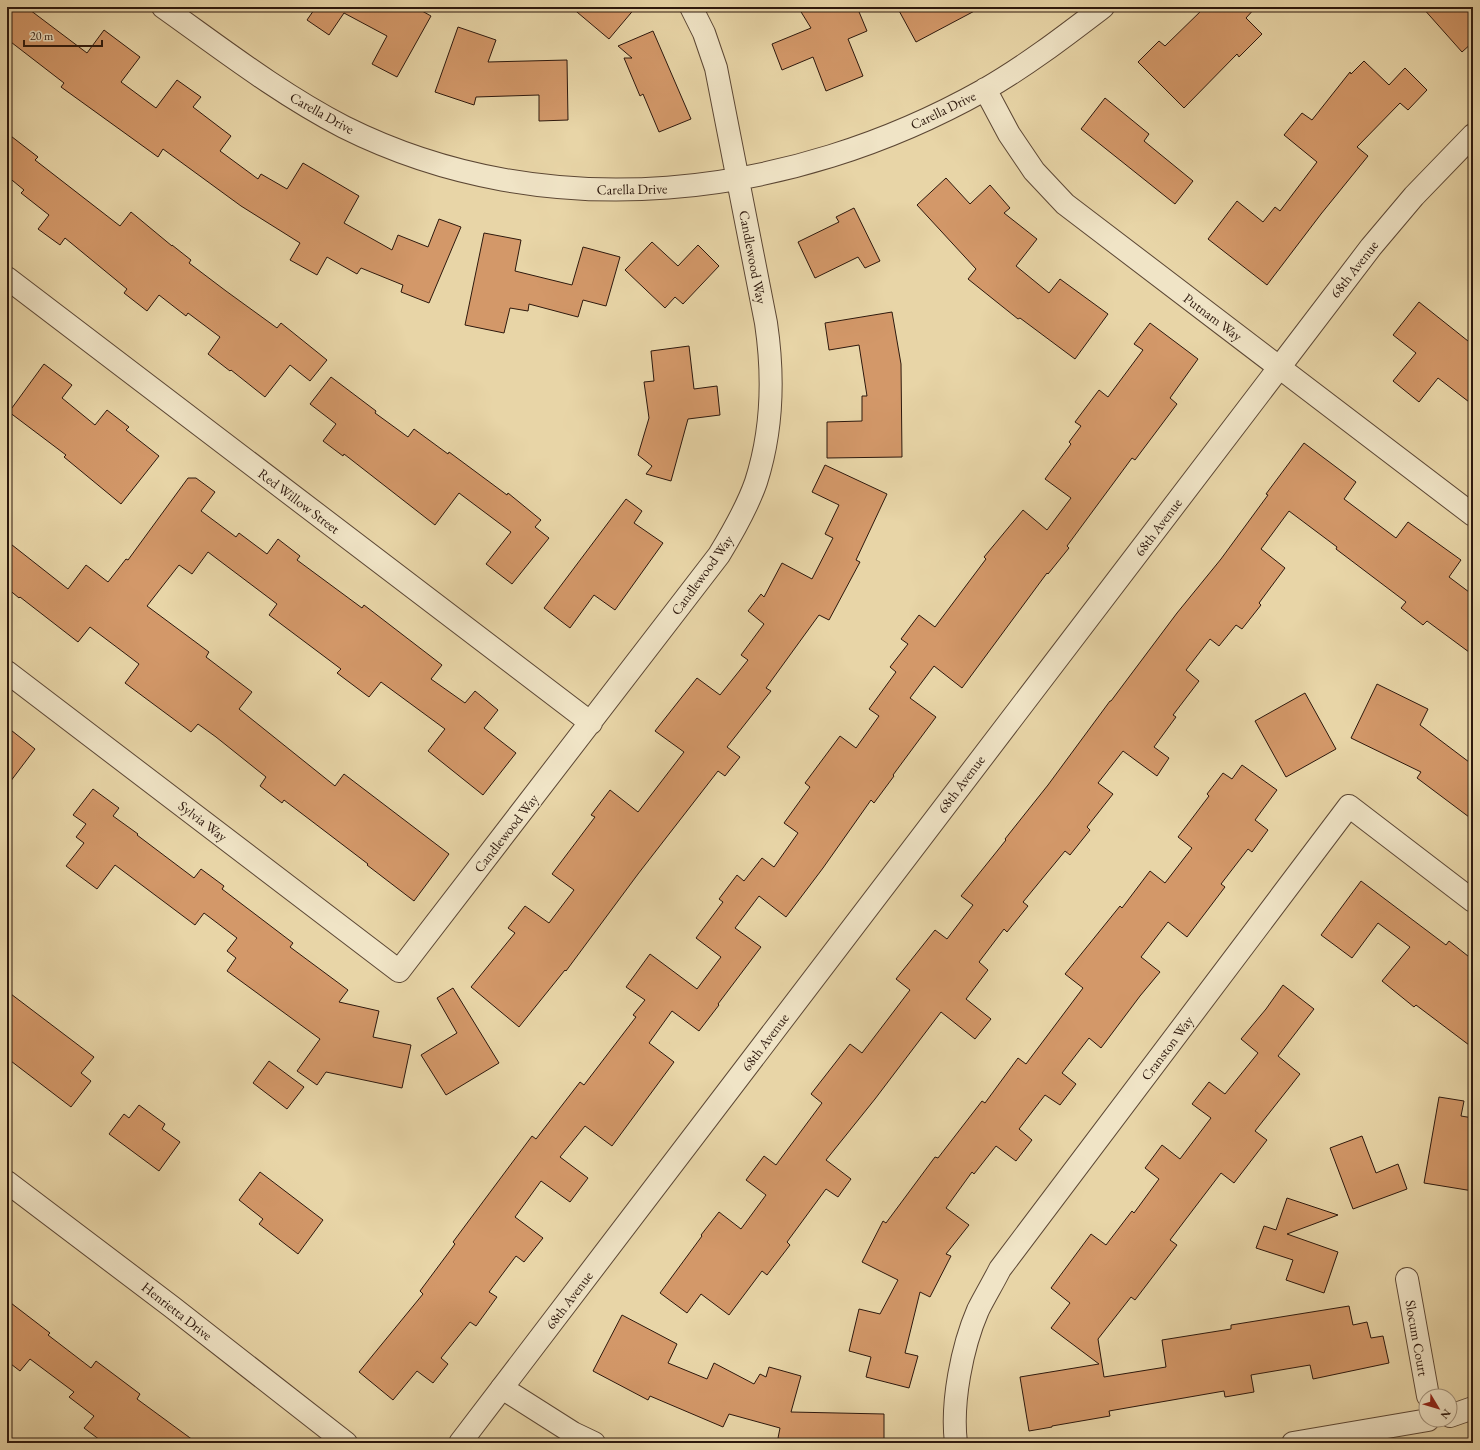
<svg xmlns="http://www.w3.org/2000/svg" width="1480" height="1450" font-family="'EB Garamond',serif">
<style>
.building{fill:#d39869;stroke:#2d180d}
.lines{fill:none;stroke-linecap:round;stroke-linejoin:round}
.minor-casing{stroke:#5c4734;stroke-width:24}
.tertiary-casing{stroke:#5c4734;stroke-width:24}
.minor{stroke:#f0e4c6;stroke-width:22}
.tertiary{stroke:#f0e4c6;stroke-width:22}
.labels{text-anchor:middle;stroke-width:3;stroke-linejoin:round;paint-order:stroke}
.street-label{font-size:14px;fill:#2d180d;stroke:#f0e4c6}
</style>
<rect width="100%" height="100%" fill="#e8d5a7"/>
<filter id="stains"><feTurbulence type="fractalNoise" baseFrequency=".005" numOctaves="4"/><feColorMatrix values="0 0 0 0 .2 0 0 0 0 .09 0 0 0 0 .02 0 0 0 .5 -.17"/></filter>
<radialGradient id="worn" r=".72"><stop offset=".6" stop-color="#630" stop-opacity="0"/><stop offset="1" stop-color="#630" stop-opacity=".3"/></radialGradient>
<path class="building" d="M 7,7 L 26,7 L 87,53 L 104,30 L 140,57 L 121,82 L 156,108 L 177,80 L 201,97 L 193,107 L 231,136 L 220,151 L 258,179 L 261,174 L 287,189 L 303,163 L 359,196 L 344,223 L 392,250 L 398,235 L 428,247 L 439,219 L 461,227 L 429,303 L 401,292 L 403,285 L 361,268 L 357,274 L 327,257 L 317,275 L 290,260 L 300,243 L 241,206 L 163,149 L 158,157 L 61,87 L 64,83 L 7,39 Z
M 316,7 L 415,7 L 431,16 L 397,77 L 372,64 L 387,36 L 344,13 L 329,35 L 307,20 Z
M 571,7 L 636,7 L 609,39 Z
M 798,7 L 857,7 L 867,31 L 848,39 L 863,76 L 826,91 L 813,57 L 782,70 L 772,44 L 811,28 Z
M 897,7 L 982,7 L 916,42 Z
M 1205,7 L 1256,7 L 1246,18 L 1262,34 L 1239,57 L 1237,54 L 1184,108 L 1138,62 L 1159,41 L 1165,46 Z
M 1422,7 L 1473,7 L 1473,42 L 1462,52 Z
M 458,27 L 496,40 L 488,62 L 567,60 L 568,120 L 539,121 L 539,95 L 476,97 L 474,105 L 435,92 Z
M 653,31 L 691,119 L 659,132 L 643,94 L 640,96 L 624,58 L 632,58 L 618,46 Z
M 1364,61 L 1389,85 L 1405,68 L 1427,90 L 1408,110 L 1400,103 L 1357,147 L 1368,156 L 1321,214 L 1267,285 L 1208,239 L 1237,201 L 1263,222 L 1275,207 L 1280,211 L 1317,162 L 1284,135 L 1302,113 L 1312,120 L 1350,72 L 1351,74 Z
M 1105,98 L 1149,134 L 1144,141 L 1193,181 L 1175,204 L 1081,129 Z
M 7,133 L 38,157 L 35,160 L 120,226 L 131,212 L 172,246 L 172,245 L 191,260 L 189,263 L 226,291 L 277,328 L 281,323 L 327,360 L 310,381 L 290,365 L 265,397 L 231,370 L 230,371 L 208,354 L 220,337 L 188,313 L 186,316 L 159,295 L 147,311 L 124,293 L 127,289 L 65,238 L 60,245 L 38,229 L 49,215 L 21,193 L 24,190 L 7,176 Z
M 946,178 L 970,204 L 990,185 L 1010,208 L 1004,213 L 1037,239 L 1016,266 L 1049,293 L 1060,279 L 1108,314 L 1075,359 L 1020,318 L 1018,319 L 968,279 L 976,269 L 917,205 Z
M 854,208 L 880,261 L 865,268 L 858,257 L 815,278 L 798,242 L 839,222 L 836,217 Z
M 484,233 L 521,240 L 515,271 L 572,285 L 583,247 L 620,257 L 606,306 L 583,300 L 578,317 L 529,304 L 528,311 L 510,308 L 504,333 L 465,325 Z
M 652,242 L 678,266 L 698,245 L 719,266 L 683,304 L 675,297 L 665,308 L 625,270 Z
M 1419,302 L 1473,345 L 1473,405 L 1438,378 L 1419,402 L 1393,381 L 1416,353 L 1393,335 Z
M 892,312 L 901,364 L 902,457 L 827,458 L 827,422 L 862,421 L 862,396 L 867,396 L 859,345 L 829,350 L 825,323 Z
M 1150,323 L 1198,359 L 1170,398 L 1177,404 L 1135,460 L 1132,458 L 1067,546 L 1069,548 L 1048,574 L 1047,573 L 962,688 L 934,666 L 910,698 L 936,717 L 893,775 L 894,776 L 874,803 L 871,800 L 823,868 L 786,917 L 759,896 L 735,928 L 761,947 L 718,1004 L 719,1005 L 699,1031 L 672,1011 L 649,1043 L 674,1062 L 612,1146 L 585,1126 L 560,1157 L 588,1178 L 570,1202 L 541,1181 L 515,1217 L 543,1238 L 524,1262 L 516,1256 L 489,1292 L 497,1297 L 476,1326 L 470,1322 L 441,1358 L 448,1364 L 433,1383 L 417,1371 L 393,1400 L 359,1372 L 423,1294 L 420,1291 L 455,1244 L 453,1242 L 532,1136 L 536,1139 L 580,1082 L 584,1085 L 636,1017 L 633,1015 L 645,1000 L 626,987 L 650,954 L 697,989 L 721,957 L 696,938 L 723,902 L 719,899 L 737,875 L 744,881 L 762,858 L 774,867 L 798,833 L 784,823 L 810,787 L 805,783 L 840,736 L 856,748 L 879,716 L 869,709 L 896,672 L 890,667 L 908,644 L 901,639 L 919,615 L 935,627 L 986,559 L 984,557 L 1023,510 L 1047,530 L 1071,498 L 1045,479 L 1071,444 L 1069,442 L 1081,426 L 1075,422 L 1099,390 L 1108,397 L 1143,350 L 1134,344 Z
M 689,346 L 694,389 L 717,386 L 720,415 L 688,419 L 671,481 L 646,474 L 652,466 L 638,455 L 649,418 L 644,382 L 654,381 L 651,351 Z
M 44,364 L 72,385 L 62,398 L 95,425 L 107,410 L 129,427 L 126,430 L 159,456 L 121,504 L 64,457 L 66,455 L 9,412 Z
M 331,377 L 376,411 L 375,413 L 408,437 L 414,429 L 448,454 L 449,452 L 507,495 L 508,493 L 541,520 L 535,527 L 549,538 L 512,584 L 486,564 L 511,532 L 459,493 L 435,525 L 344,454 L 343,456 L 323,441 L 336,424 L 310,404 Z
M 1304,443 L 1356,482 L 1344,499 L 1396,538 L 1408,522 L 1461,560 L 1449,577 L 1473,595 L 1473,655 L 1427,621 L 1423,625 L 1401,608 L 1406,602 L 1336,549 L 1337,547 L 1289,511 L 1261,549 L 1285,568 L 1259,603 L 1261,605 L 1242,629 L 1236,625 L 1219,646 L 1210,639 L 1186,670 L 1199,681 L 1173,715 L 1176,717 L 1154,747 L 1169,758 L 1157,776 L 1123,751 L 1098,783 L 1113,794 L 1087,827 L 1090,830 L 1070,855 L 1065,851 L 1023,902 L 1028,906 L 1007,932 L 1004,929 L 979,962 L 988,970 L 966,999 L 991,1019 L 975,1039 L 941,1012 L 875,1099 L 826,1160 L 851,1179 L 838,1197 L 826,1189 L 787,1242 L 790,1245 L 767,1275 L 762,1271 L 729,1315 L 701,1294 L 687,1313 L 660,1293 L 702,1236 L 701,1235 L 719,1212 L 741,1229 L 766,1195 L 746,1180 L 764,1156 L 776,1165 L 822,1103 L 811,1094 L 850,1044 L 862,1053 L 888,1019 L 910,990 L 896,979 L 935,930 L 947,939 L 973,905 L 961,896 L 1006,840 L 1005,839 L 1048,785 L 1110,701 L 1111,701 L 1177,613 L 1221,559 L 1268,495 L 1266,494 Z
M 825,465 L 887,494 L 856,560 L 860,562 L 829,620 L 819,615 L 766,688 L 771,691 L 727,747 L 740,757 L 725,776 L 718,771 L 638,874 L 566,971 L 565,970 L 519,1027 L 471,987 L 515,933 L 508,928 L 525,906 L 549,923 L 574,890 L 552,874 L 595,817 L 591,815 L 610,790 L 638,812 L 684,752 L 655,731 L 697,678 L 720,695 L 748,660 L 741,655 L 764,624 L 748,611 L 761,594 L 764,597 L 782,563 L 812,579 L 833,538 L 825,534 L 839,505 L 812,492 Z
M 188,478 L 196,478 L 215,492 L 201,511 L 236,537 L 239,533 L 267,554 L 278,539 L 300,556 L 297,560 L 362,608 L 364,605 L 442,665 L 431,679 L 465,703 L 475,691 L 498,710 L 484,728 L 516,753 L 483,795 L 428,751 L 445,729 L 381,682 L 369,697 L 337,673 L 341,669 L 269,615 L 277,604 L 208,552 L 192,574 L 179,565 L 147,606 L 209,652 L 206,657 L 252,692 L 239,709 L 335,786 L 344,774 L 449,854 L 414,901 L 367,865 L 368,864 L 284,800 L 282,803 L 260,786 L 266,777 L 216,737 L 198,724 L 191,732 L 125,683 L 139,664 L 90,627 L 78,642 L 20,597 L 19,598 L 7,588 L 7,541 L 68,589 L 86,565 L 108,582 L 126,559 L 128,560 Z
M 626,499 L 642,511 L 634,523 L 663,543 L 615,610 L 594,595 L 570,628 L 544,608 Z
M 1377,684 L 1428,709 L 1420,725 L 1473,765 L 1473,820 L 1417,778 L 1421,772 L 1351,738 Z
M 1305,693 L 1336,749 L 1286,777 L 1255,721 Z
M 7,727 L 35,749 L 7,786 Z
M 1242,765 L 1277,790 L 1255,820 L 1268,830 L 1252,852 L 1248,849 L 1221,884 L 1225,887 L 1187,937 L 1168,922 L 1141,957 L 1160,972 L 1140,996 L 1101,1048 L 1089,1038 L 1062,1073 L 1076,1084 L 1060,1105 L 1045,1095 L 1019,1129 L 1032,1140 L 1016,1161 L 996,1146 L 974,1174 L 972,1172 L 946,1208 L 969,1225 L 946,1254 L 951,1256 L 930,1297 L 920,1292 L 905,1353 L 918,1356 L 909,1388 L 866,1377 L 871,1357 L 849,1351 L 859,1309 L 880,1314 L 898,1280 L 862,1262 L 883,1221 L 886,1223 L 935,1157 L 938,1158 L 982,1101 L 985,1103 L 1018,1058 L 1026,1064 L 1083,988 L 1065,974 L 1120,906 L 1122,908 L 1150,871 L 1165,883 L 1192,848 L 1178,837 L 1209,796 L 1207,794 L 1223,773 L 1232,779 Z
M 93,789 L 119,808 L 113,816 L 138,834 L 137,835 L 194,878 L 201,869 L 224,886 L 222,889 L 293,943 L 290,947 L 348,990 L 339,1002 L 379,1011 L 373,1037 L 411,1045 L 402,1088 L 326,1072 L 317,1085 L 297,1071 L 320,1039 L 227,971 L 236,958 L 227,951 L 237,938 L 204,913 L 195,925 L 115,865 L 97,889 L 66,866 L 84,843 L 76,837 L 86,824 L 73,815 Z
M 1361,881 L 1446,945 L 1449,941 L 1473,960 L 1473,1048 L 1416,1005 L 1414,1007 L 1382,981 L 1410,947 L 1378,923 L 1352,958 L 1321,935 Z
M 1283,985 L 1314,1009 L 1278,1056 L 1300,1074 L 1255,1131 L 1267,1140 L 1234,1183 L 1221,1173 L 1170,1240 L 1177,1245 L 1135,1300 L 1131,1297 L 1098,1339 L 1104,1377 L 1166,1367 L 1162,1340 L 1231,1329 L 1231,1325 L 1349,1306 L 1353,1325 L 1367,1322 L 1371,1338 L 1383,1336 L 1389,1363 L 1313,1379 L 1310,1365 L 1251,1375 L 1254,1392 L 1225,1397 L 1224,1391 L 1109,1411 L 1110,1416 L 1052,1426 L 1052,1427 L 1029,1431 L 1020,1377 L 1099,1364 L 1051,1328 L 1070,1303 L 1051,1288 L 1091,1234 L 1106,1245 L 1132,1211 L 1134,1213 L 1159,1179 L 1145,1168 L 1162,1145 L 1180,1159 L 1211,1118 L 1192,1104 L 1209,1082 L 1225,1094 L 1258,1053 L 1241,1039 L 1266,1009 Z
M 453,988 L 499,1063 L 446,1095 L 421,1055 L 457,1033 L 437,998 Z
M 7,991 L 94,1057 L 81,1073 L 91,1081 L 71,1107 L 7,1058 Z
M 269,1061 L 304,1087 L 287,1109 L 253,1083 Z
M 1439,1097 L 1464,1101 L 1461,1116 L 1473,1118 L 1473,1191 L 1424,1183 Z
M 139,1105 L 165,1124 L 162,1129 L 180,1142 L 159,1171 L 109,1134 L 124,1114 L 129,1118 Z
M 1362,1136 L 1376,1173 L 1398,1164 L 1407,1189 L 1353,1209 L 1330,1148 Z
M 260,1172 L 323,1220 L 298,1254 L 259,1224 L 263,1219 L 239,1200 Z
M 1287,1198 L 1338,1215 L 1287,1234 L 1338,1252 L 1324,1293 L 1286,1280 L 1293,1260 L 1256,1248 L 1264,1226 L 1276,1230 Z
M 7,1300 L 50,1333 L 48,1335 L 91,1368 L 96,1361 L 140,1394 L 137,1399 L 197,1443 L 104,1443 L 84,1428 L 94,1416 L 69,1397 L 74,1392 L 30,1359 L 20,1371 L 7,1361 Z
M 622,1315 L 677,1344 L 668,1363 L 707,1379 L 714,1363 L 754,1384 L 760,1374 L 766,1377 L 769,1367 L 801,1376 L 791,1412 L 884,1414 L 884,1443 L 796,1443 L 778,1438 L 780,1428 L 729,1414 L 723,1427 L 650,1396 L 648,1400 L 593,1371 Z"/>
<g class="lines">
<g class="minor-casing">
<path id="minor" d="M 163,7 C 222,49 280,94 344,127 C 548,229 790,199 984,90 C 1026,66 1065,36 1103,7
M 985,89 L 1009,134 L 1034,171 L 1065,204 L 1473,515
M 7,278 L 591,723
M 7,672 L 399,971 L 719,555 C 733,532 747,508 756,482 C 773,429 774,377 766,323 L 716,68 L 704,33 L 691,7
M 7,1182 L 172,1307 L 346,1443
M 1407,1279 L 1428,1396
M 502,1388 L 573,1433 L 594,1443
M 1450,1416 L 1473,1408
M 956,1443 C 951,1403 962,1347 978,1310 C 985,1296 993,1283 1000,1269 L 1349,806 L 1473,901
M 1293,1443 L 1428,1420"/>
</g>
<g class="tertiary-casing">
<path id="tertiary" d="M 460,1443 L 1371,247 L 1414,196 L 1473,135"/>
</g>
<use href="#minor" class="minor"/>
<use href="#tertiary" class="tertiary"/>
</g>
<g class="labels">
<g class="street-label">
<text transform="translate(943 110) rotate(-26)" y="5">Carella Drive</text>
<text transform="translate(322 113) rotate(29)" y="5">Carella Drive</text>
<text transform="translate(632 189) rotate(-1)" y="5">Carella Drive</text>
<text transform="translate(753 257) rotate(79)" y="5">Candlewood Way</text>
<text transform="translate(1354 269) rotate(-52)" y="5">68th Avenue</text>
<text transform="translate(1213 317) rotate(37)" y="5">Putnam Way</text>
<text transform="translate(299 501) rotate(37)" y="5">Red Willow Street</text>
<text transform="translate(1158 527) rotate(-53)" y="5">68th Avenue</text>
<text transform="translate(702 575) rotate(-54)" y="5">Candlewood Way</text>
<text transform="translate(961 784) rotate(-53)" y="5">68th Avenue</text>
<text transform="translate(203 821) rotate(37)" y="5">Sylvia Way</text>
<text transform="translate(506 833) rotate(-52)" y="5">Candlewood Way</text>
<text transform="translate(765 1042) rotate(-53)" y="5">68th Avenue</text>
<text transform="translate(1167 1048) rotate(-53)" y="5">Cranston Way</text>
<text transform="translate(569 1300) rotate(-53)" y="5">68th Avenue</text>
<text transform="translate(177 1311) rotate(38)" y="5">Henrietta Drive</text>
<text transform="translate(1417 1338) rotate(80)" y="5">Slocum Court</text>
</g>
</g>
<rect width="1480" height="1450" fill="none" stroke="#e8d5a7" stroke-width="24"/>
<rect x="8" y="8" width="1464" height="1434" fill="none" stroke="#2d180d" stroke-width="2"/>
<rect x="12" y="12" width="1456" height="1426" fill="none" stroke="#2d180d"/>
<g transform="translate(1438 1408) rotate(128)"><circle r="19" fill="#f0e4c6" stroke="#a2927c"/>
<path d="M0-3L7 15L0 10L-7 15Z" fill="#8f2418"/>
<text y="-6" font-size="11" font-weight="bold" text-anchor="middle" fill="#2d180d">N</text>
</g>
<path d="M24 40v6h78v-6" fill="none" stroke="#2d180d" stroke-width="2"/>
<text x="30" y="40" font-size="12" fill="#2d180d" stroke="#f0e4c6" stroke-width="3" paint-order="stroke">20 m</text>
<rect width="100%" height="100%" filter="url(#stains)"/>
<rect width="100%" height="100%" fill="url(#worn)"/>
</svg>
